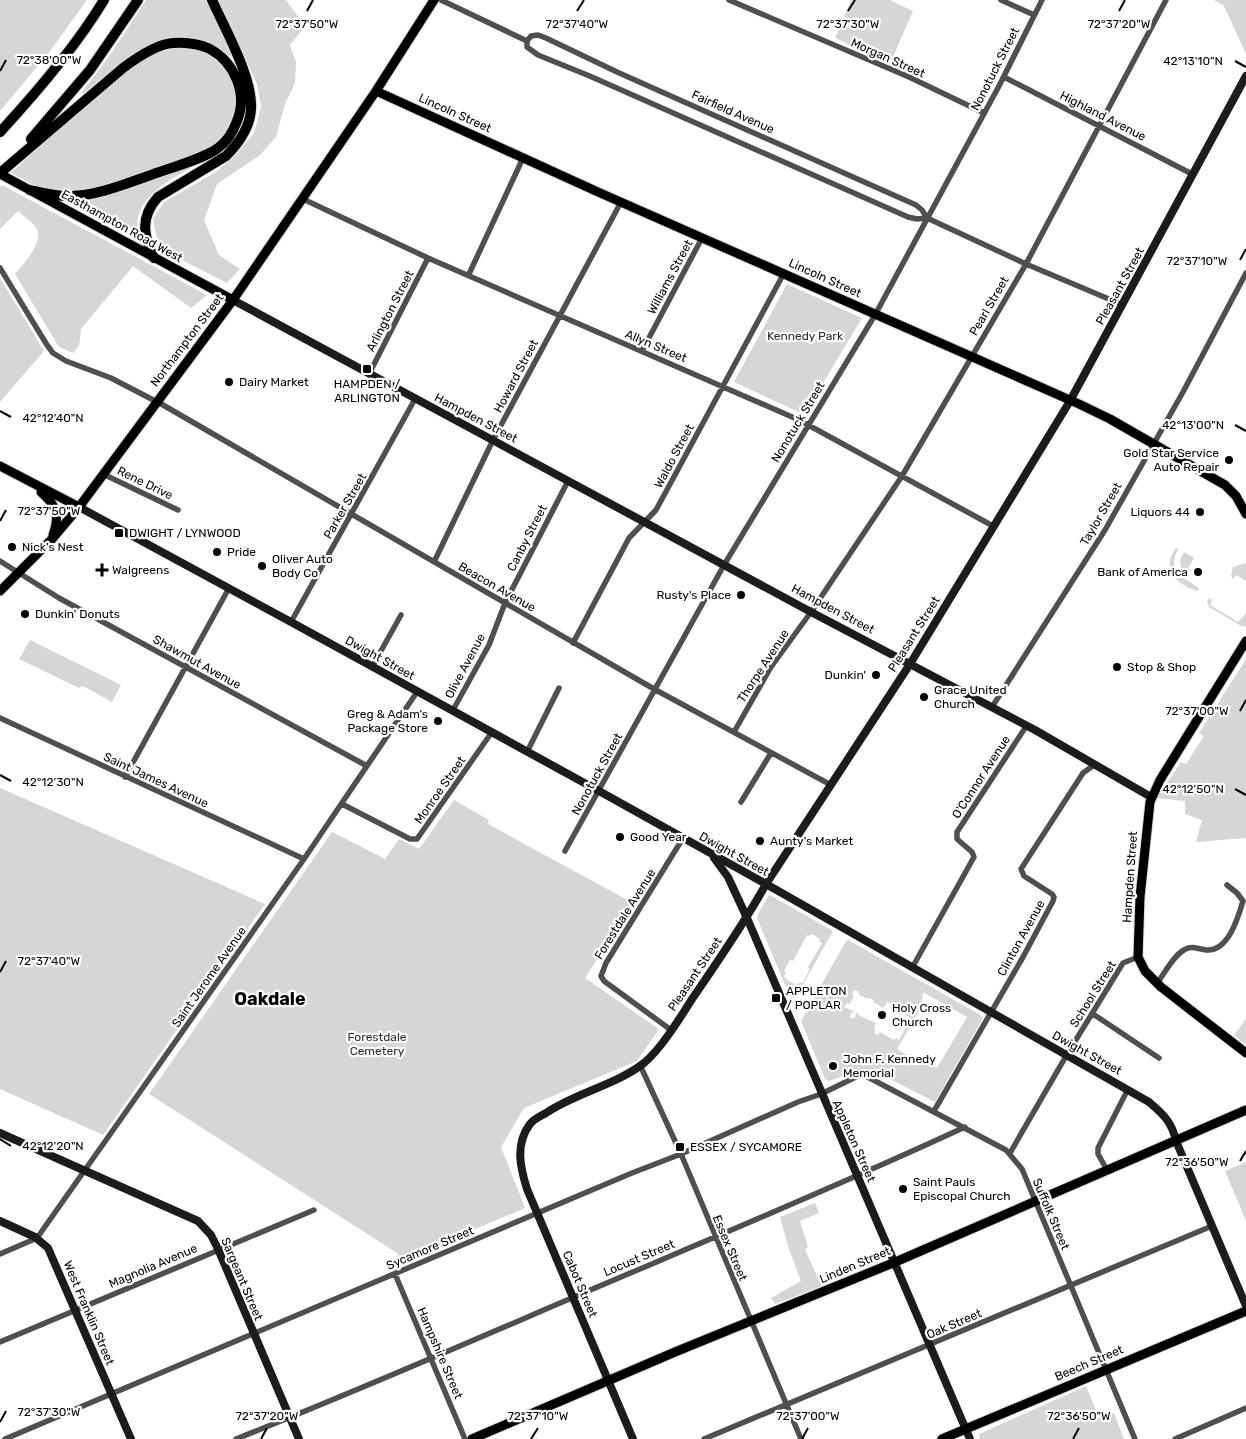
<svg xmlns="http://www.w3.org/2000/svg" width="1246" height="1439" font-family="Rubik,sans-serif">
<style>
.green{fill:#d6d6d6;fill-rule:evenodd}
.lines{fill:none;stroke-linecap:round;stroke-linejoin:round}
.primary-casing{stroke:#dbdbdb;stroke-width:11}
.highway-casing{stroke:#dbdbdb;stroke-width:12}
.street{stroke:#4f4f4f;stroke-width:5.5}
.secondary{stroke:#1c1c1c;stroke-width:8}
.primary{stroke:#000;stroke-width:9}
.highway{stroke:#000;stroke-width:10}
.ticks{fill:none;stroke:#000;stroke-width:2}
.poi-dot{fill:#000;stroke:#fff;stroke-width:2}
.labels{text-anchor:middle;stroke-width:4.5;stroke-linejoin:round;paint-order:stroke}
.street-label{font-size:12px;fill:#000;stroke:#fff}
.park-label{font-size:12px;fill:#2d2d2d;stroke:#fff}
.poi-label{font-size:12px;fill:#000;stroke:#fff;text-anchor:start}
.district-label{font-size:18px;font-weight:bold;fill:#000;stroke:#fff}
.ticks-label{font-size:12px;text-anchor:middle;fill:#000;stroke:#fff;stroke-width:4.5;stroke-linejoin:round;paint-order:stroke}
</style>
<rect width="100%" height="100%" fill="#fff"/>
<path class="green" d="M 0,0 L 87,0 L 47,55 L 0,111 Z
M 146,0 L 207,0 L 231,52 L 231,56 L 228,56 C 223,53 218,48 212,45 C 162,20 119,65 83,94 L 81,93 L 106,61 Z
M 218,0 L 286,0 L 301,21 L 302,30 L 290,45 L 296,62 L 295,83 L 285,104 L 276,137 L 260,155 L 217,184 L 204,220 L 219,255 L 240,269 L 227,283 L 170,254 L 157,239 L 153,219 L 164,202 L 216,172 L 236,155 L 254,133 L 261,107 L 257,84 Z
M 851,0 L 890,0 L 913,11 L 890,64 L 835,38 Z
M 1214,0 L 1246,0 L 1246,54 L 1224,6 Z
M 173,47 C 180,47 190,46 197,48 C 227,57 245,89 234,119 C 230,131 220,141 210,149 L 96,189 L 67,192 L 48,189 L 32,184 L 11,173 L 100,91 L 144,58 Z
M 202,162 C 173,178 122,201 142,242 L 63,199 Z
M 2,185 L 207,295 L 191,308 L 133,266 L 81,329 L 79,346 L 73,353 L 59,347 L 15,274 C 25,262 47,240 34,225 C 30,220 23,216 18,211 L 0,229 L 0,187 Z
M 0,278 L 44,351 L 0,402 Z
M 787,284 L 862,318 L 807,410 L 801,413 L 734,382 Z
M 1176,548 L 1178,549 C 1166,572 1184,577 1199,588 L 1198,591 C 1177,585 1160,569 1176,548 Z
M 1184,552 L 1194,558 L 1186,572 C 1178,567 1179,559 1184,552 Z
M 1246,563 L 1246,581 L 1236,575 L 1233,579 L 1231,576 L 1233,567 Z
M 1209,598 L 1212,600 L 1210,605 L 1238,622 L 1246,613 L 1246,627 L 1241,626 L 1209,607 L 1207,602 Z
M 30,640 L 121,685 L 112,702 L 83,686 L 79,688 L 19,659 Z
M 1246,659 L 1246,838 L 1196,842 L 1202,820 L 1185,814 L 1185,801 L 1157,798 L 1181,762 L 1186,764 L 1204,736 L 1199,733 Z
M 0,788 L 265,904 L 103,1135 L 0,1089 Z
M 454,800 L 489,820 L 488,824 L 633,903 L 585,978 L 659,1029 L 637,1061 L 524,1108 L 501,1147 L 525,1208 L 402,1260 L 397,1253 L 149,1094 L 332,832 L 385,859 L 399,839 L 419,849 Z
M 769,895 L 770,895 L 833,931 L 796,997 L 793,998 L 790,997 L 757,918 L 758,914 ZM 812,934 L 820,939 L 819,941 L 822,943 L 808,967 L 810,969 L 803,982 L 795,984 L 787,980 L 784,976 L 786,972 L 784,971 L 790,960 L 793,961 L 807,935 L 810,936 Z
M 848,940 L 979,1014 L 983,1018 L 935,1102 L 876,1072 L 856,1071 L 829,1081 L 825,1079 L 801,1021 L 846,941 ZM 855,990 L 859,992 L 858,994 L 868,999 L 869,998 L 874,1000 L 873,1002 L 883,1008 L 887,1002 L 900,1008 L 898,1011 L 911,1018 L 899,1040 L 896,1038 L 894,1040 L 880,1032 L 878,1035 L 874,1033 L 875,1030 L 874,1028 L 876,1023 L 860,1016 L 856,1012 L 855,1018 L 850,1018 L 850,1015 L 854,1011 L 844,1007 L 847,1003 L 850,1004 L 854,996 L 852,994 ZM 923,992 L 967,1017 L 937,1068 L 910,1054 L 909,1056 L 897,1049 L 921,1008 Z
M 1246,1019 L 1246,1045 L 1234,1035 Z
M 1246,1162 L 1246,1221 L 1225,1171 Z
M 815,1203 L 819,1213 L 800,1221 L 808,1247 L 805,1250 L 822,1286 L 775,1304 L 771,1298 L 801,1281 L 788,1246 L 780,1217 Z
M 1086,1386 L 1099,1418 L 1114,1413 L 1124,1439 L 980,1439 L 979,1434 Z"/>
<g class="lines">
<g class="primary-casing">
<path id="primary" d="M 376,91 L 598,192 L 1079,404 L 1110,419 L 1225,485 L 1236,496 L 1246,514
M 0,174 L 233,300
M 0,466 L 79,507
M 41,492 C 57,506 60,515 53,535
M 0,591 L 52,539 L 79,507 L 233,300 L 376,91 L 434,0
M 1246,641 L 1160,780 L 1150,802 L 1140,897 L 1138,957 L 1145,971 L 1161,987 L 1246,1053
M 472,1439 L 675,1352 L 893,1263 L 1246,1110
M 942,1439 L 1246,1311"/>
</g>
<g class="highway-casing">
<path id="highway" d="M 0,132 C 38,91 75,48 104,0
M 31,139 L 90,70 L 138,0
M 0,173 L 123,68 C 135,59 156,44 173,43 C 184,42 200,44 210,49 C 235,63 248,94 237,121 C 233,132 228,141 218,148 C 204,159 166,169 148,176 C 122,185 98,195 71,196 C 57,197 43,193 30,190
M 154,258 C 143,236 140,217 158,197 L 226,156 C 238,144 250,127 251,109 C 253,78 225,29 212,0"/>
</g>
<path class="street" d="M 441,0 L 527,41
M 729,0 L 909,77 L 984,113
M 1001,0 L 1034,15
M 1004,77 L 1192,174
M 303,199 L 428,258 L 799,420 L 993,526
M 927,218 L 922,210 L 916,205 L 617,72 L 546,38 L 538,35 L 531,36 L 527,41 L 527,47 L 538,55 L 592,77 L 908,217 L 917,219 L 927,218 L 1026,264 L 1123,305
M 0,268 L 47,345 L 53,353 L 66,361 L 111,378 L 163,405 L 654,689 L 831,785
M 469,274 L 523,158
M 642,351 L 702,238
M 369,374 L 428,258
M 103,474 L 178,510
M 0,561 L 59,598 L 367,766
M 434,562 L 493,440 L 621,202
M 291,622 L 415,399
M 573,643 L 629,538 L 656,510 L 784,273
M 372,667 L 401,615
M 992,707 L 1105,530 L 1183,392 L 1246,273
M 453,710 L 489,645 L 505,603 L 568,481
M 0,718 L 304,859
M 734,732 L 771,667 L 811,612 L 902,476 L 1026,264 L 1166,0
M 527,752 L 559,688
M 125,777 L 229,588
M 741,802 L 771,753
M 342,804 L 410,839 L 417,839 L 492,732
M 565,851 L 724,565 L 875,315 L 999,86 L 1042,0
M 912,968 L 974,857 L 972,852 L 957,839 L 957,832 L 1027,725
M 1157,983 C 1165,973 1173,956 1184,950 C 1191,945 1198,949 1206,950 C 1228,952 1238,918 1243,901 L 1237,893 L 1227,885
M 1093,1014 L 1159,1058
M 671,1030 L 604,981 L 601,976 L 606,963 L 683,838
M 640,1065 L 681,1154 L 801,1439
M 934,1111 L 1023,957 L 1053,901 L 1054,897 L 1052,894 L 1024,876 L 1021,869 L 1083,773 L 1094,765
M 1010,1153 L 1066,1056 L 1123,963 L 1138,957
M 1107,1170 L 1098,1154 L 1098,1148 L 1128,1089
M 0,1254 L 37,1238 L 304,859 L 417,692
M 395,1274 L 465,1439
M 0,1342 L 314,1210
M 5,1439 L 632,1173 L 681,1154 L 798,1102 L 821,1094 L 862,1074 L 1006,1150 L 1022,1169 L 1135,1439
M 236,1439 C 353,1393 467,1343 581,1294 C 710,1239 838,1186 965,1127
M 704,1439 L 1212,1226
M 1175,1439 L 1246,1408"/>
<path class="secondary" d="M 233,300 L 811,612 L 1035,730 L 1151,797
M 79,507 L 291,622 L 599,791 L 766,884 L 1149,1102 C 1163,1114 1172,1122 1176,1141 L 1246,1306
M 714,858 L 728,877 L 747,918 L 970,1439
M 0,1133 L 198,1221 L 211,1235 L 218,1249 L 299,1439
M 0,1221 L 35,1237 L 48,1248 L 131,1439
M 633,1439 L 527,1189 C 520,1167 515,1144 530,1124 C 534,1119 541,1116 546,1113 C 575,1093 616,1085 644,1063 C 661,1049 680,1018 692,999 C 718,961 744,924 766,884 L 910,664 L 1070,401 L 1246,76"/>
<use href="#primary" class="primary"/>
<use href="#highway" class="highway"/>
</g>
<path class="ticks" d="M 307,11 L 313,0M 577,11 L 584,0M 848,11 L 855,0M 1119,11 L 1125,0M 1235,61 L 1246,67M 0,71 L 6,60M 1240,260 L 1246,249M 0,411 L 11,417M 1235,425 L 1246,431M 0,521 L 6,510M 1240,711 L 1246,700M 0,775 L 11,781M 1235,789 L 1246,795M 0,972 L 6,961M 0,1139 L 11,1146M 1240,1161 L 1246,1151M 0,1422 L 6,1411M 261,1439 L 267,1428M 531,1439 L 538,1428M 802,1439 L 808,1428M 1073,1439 L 1079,1428"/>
<g class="poi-dot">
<rect x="362" y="364" width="10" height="10" rx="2.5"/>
<circle cx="229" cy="382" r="5"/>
<circle cx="1229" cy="460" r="5"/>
<circle cx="1200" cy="512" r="5"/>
<rect x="114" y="528" width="10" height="10" rx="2.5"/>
<circle cx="12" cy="547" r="5"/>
<circle cx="217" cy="552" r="5"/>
<circle cx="262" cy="566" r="5"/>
<path d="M99.5 562.5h5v5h5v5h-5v5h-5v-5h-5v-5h5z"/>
<circle cx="1198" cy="572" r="5"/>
<circle cx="741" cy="595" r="5"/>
<circle cx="25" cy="614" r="5"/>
<circle cx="1117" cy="667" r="5"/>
<circle cx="876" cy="675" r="5"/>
<circle cx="924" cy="697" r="5"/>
<circle cx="438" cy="721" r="5"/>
<circle cx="620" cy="837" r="5"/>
<circle cx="760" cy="841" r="5"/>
<rect x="771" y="993" width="10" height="10" rx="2.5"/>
<circle cx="882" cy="1015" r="5"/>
<circle cx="833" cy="1066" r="5"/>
<rect x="675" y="1142" width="10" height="10" rx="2.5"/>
<circle cx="903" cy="1189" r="5"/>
</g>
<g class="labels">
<g class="street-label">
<text transform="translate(888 58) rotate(24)" y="4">Morgan Street</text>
<text transform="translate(995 69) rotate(-63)" y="4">Nonotuck Street</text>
<text transform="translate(733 112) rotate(24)" y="4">Fairfield Avenue</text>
<text transform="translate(455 113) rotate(24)" y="4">Lincoln Street</text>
<text transform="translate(1103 116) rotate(27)" y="4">Highland Avenue</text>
<text transform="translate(122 226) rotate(29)" y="4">Easthampton Road West</text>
<text transform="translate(670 277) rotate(-62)" y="4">Williams Street</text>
<text transform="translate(825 278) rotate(24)" y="4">Lincoln Street</text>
<text transform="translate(1120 286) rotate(-61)" y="4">Pleasant Street</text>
<text transform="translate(989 306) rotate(-60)" y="4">Pearl Street</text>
<text transform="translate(390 311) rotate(-63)" y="4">Arlington Street</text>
<text transform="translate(187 340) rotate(-53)" y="4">Northampton Street</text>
<text transform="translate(656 346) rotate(23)" y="4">Allyn Street</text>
<text transform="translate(516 376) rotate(-62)" y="4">Howard Street</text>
<text transform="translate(476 418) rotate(28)" y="4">Hampden Street</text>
<text transform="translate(798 422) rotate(-59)" y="4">Nonotuck Street</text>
<text transform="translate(674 456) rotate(-62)" y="4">Waldo Street</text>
<text transform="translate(145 483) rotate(26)" y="4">Rene Drive</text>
<text transform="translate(345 506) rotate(-60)" y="4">Parker Street</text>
<text transform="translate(1101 514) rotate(-60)" y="4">Taylor Street</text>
<text transform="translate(527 538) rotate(-63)" y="4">Canby Street</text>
<text transform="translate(497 587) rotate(30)" y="4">Beacon Avenue</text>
<text transform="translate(833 609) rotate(28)" y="4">Hampden Street</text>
<text transform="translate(914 634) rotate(-58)" y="4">Pleasant Street</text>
<text transform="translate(380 658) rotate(29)" y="4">Dwight Street</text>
<text transform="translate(197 662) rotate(29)" y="4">Shawmut Avenue</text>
<text transform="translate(465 666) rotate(-62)" y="4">Olive Avenue</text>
<text transform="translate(763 666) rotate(-57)" y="4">Thorpe Avenue</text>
<text transform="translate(597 774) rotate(-61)" y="4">Nonotuck Street</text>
<text transform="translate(981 777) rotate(-57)" y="4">O'Connor Avenue</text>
<text transform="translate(156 780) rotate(25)" y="4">Saint James Avenue</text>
<text transform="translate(440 790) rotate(-55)" y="4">Monroe Street</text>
<text transform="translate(734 854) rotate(29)" y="4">Dwight Street</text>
<text transform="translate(1130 877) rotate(-86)" y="4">Hampden Street</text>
<text transform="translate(625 914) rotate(-58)" y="4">Forestdale Avenue</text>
<text transform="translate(1021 938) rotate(-61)" y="4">Clinton Avenue</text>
<text transform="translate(695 974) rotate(-56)" y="4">Pleasant Street</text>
<text transform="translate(209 977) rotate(-55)" y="4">Saint Jerome Avenue</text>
<text transform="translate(1093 994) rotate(-58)" y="4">School Street</text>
<text transform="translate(1087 1053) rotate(29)" y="4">Dwight Street</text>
<text transform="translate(854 1141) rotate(66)" y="4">Appleton Street</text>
<text transform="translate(1051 1214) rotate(67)" y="4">Suffolk Street</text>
<text transform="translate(430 1248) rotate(-23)" y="4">Sycamore Street</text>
<text transform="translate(730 1248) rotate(67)" y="4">Essex Street</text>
<text transform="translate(639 1258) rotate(-23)" y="4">Locust Street</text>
<text transform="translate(855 1265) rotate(-23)" y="4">Linden Street</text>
<text transform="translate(153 1266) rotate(-23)" y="4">Magnolia Avenue</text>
<text transform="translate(242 1279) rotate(67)" y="4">Sargeant Street</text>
<text transform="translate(580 1284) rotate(67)" y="4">Cabot Street</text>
<text transform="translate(89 1313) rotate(67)" y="4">West Franklin Street</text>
<text transform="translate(954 1324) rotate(-23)" y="4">Oak Street</text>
<text transform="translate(440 1353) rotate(67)" y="4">Hampshire Street</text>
<text transform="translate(1089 1363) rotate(-23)" y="4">Beech Street</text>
</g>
<g class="park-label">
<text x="805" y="340">Kennedy Park</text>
<text x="377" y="1041">Forestdale<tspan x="377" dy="14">Cemetery</tspan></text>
</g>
<g class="poi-label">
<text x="239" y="386">Dairy Market</text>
<text x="367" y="388" text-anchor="middle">HAMPDEN /<tspan x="367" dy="14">ARLINGTON</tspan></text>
<text x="1219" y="457" text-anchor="end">Gold Star Service<tspan x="1219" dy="14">Auto Repair</tspan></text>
<text x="1190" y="516" text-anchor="end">Liquors 44</text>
<text x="129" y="537">DWIGHT / LYNWOOD</text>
<text x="22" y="551">Nick's Nest</text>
<text x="227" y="556">Pride</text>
<text x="272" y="563">Oliver Auto<tspan x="272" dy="14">Body Co</tspan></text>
<text x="112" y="574">Walgreens</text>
<text x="1188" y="576" text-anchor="end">Bank of America</text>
<text x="731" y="599" text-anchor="end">Rusty's Place</text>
<text x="35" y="618">Dunkin' Donuts</text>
<text x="1127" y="671">Stop &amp; Shop</text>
<text x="866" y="679" text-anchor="end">Dunkin'</text>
<text x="934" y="694">Grace United<tspan x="934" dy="14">Church</tspan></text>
<text x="428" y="718" text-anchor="end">Greg &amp; Adam's<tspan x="428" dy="14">Package Store</tspan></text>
<text x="630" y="841">Good Year</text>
<text x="770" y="845">Aunty's Market</text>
<text x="786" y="995">APPLETON<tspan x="786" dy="14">/ POPLAR</tspan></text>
<text x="892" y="1012">Holy Cross<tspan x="892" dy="14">Church</tspan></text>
<text x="843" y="1063">John F. Kennedy<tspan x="843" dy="14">Memorial</tspan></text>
<text x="690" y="1151">ESSEX / SYCAMORE</text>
<text x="913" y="1186">Saint Pauls<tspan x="913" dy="14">Episcopal Church</tspan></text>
</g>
<g class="district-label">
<text x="270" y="1005">Oakdale</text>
</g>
</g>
<g class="ticks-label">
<text x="1119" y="28">72°37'20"W</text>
<text x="307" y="28">72°37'50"W</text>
<text x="577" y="28">72°37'40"W</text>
<text x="848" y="28">72°37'30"W</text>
<text x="49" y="64">72°38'00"W</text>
<text x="1193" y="65">42°13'10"N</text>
<text x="1197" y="265">72°37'10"W</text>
<text x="53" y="422">42°12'40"N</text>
<text x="1193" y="429">42°13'00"N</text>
<text x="49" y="515">72°37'50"W</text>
<text x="1197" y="715">72°37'00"W</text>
<text x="53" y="786">42°12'30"N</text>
<text x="1193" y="793">42°12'50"N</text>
<text x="49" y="965">72°37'40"W</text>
<text x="53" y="1150">42°12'20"N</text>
<text x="1197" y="1166">72°36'50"W</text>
<text x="49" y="1416">72°37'30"W</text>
<text x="267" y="1420">72°37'20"W</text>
<text x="538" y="1420">72°37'10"W</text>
<text x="808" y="1420">72°37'00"W</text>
<text x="1079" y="1420">72°36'50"W</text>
</g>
</svg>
